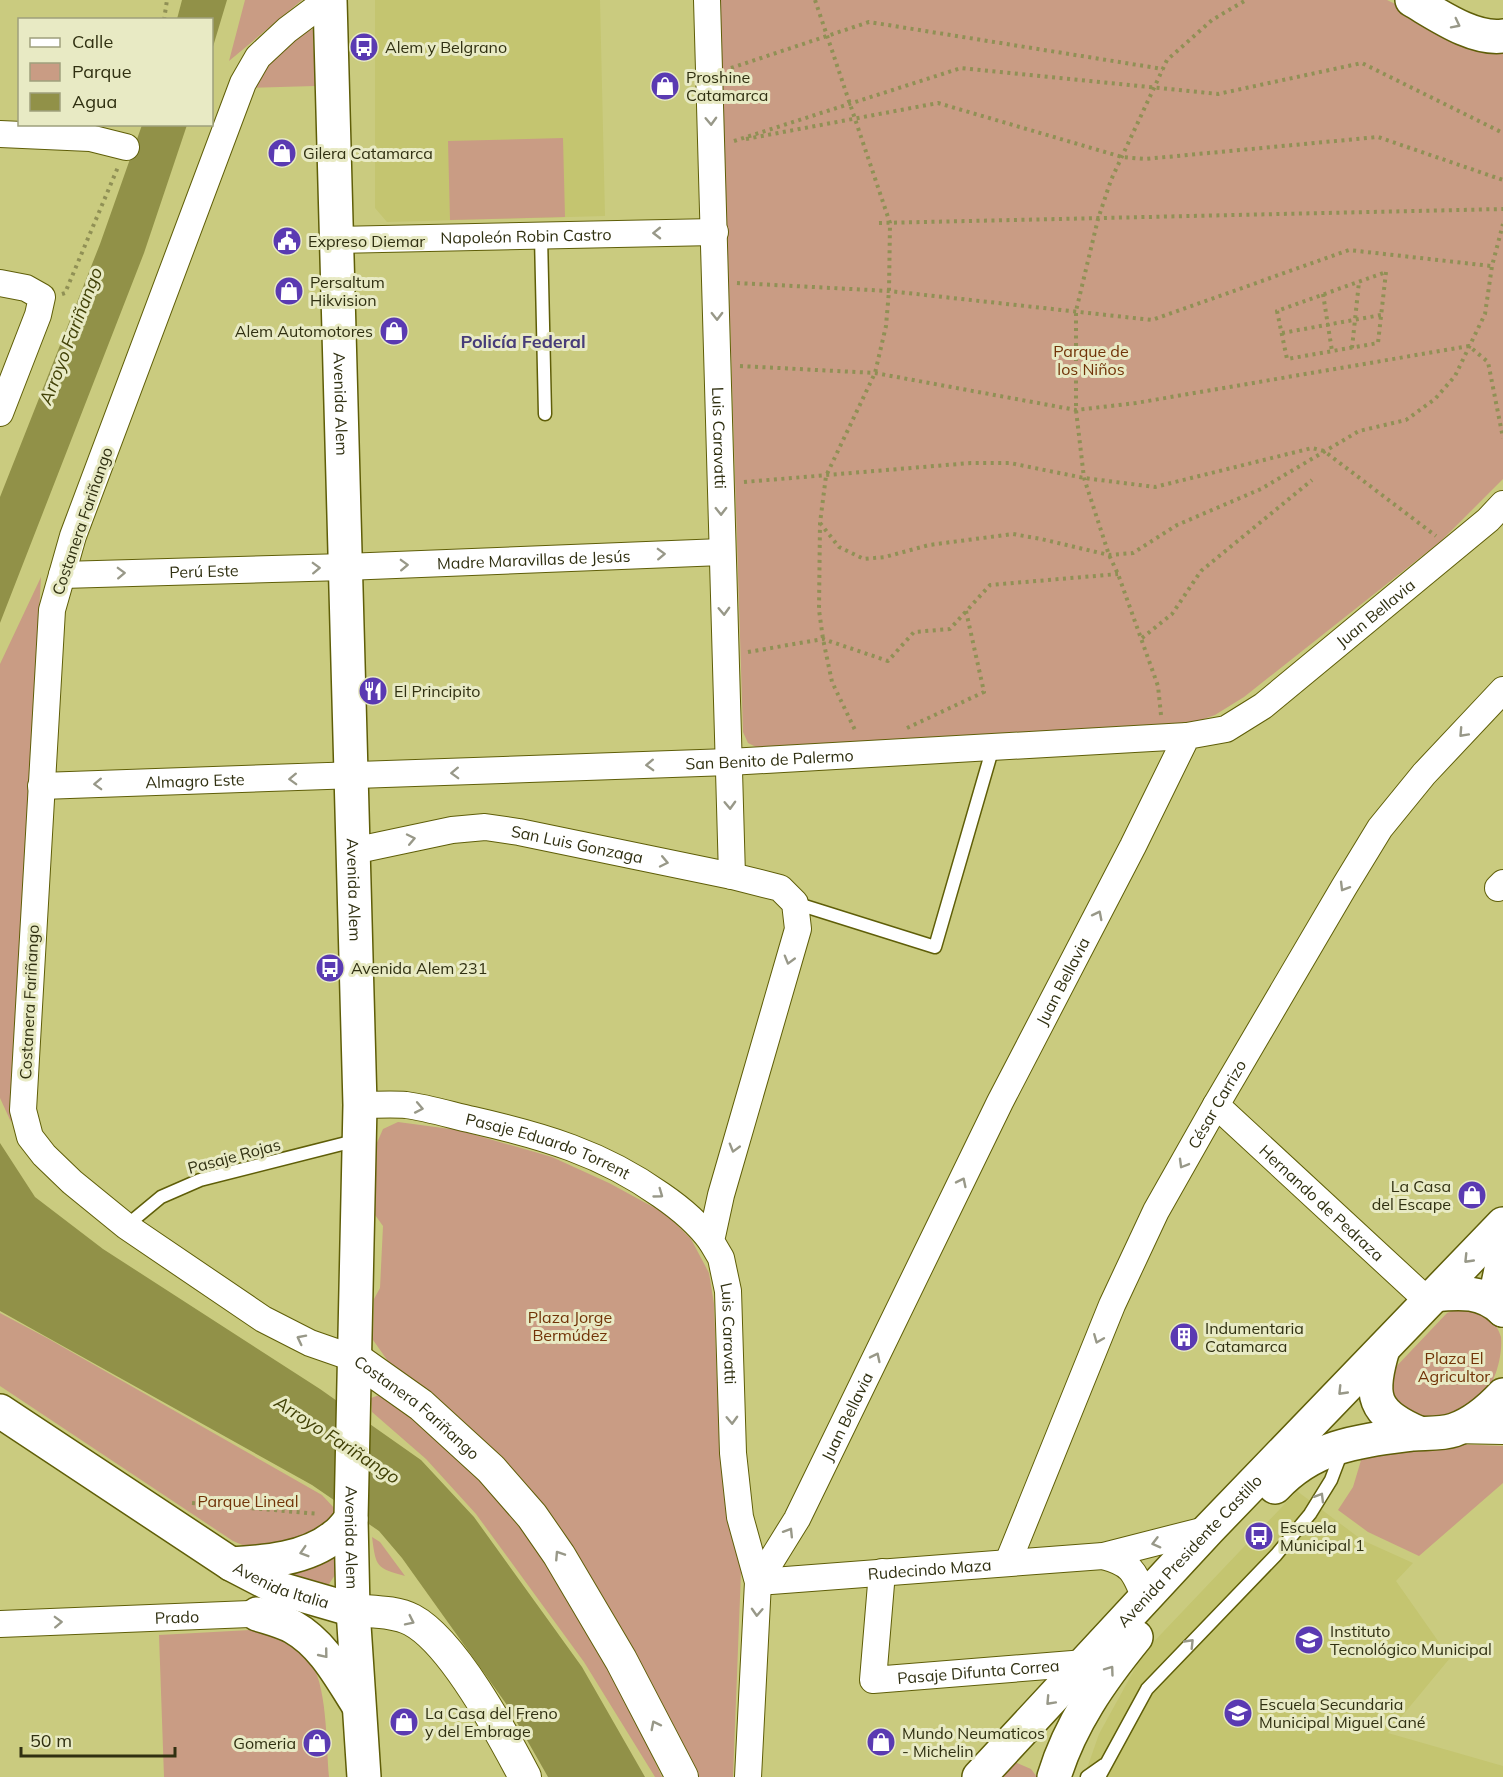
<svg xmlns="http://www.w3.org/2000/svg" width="1503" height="1777" font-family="Mulish,sans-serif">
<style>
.built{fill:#c4c570}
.green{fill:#c99c84}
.water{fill:#919148}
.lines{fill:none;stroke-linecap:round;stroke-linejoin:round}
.service-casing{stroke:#5f5e08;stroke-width:15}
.minor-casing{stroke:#5f5e08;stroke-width:28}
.tertiary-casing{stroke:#5f5e08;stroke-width:34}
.secondary-casing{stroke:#5f5e08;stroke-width:36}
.primary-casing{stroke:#5f5e08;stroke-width:36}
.path{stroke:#909055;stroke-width:4;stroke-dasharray:3 4.5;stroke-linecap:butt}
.service{stroke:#fff;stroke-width:12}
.minor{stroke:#fff;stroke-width:26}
.tertiary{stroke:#fff;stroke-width:32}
.secondary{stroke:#fff;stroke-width:33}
.primary{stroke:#fff;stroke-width:33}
.oneway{stroke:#989888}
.labels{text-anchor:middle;stroke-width:6;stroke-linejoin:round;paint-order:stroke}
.poi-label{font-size:16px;fill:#303011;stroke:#e8eac4;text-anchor:start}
.street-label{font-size:16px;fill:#303011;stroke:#e8eac4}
.park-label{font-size:16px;fill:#713307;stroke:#e8eac4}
.water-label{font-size:18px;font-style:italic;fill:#424207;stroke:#e8eac4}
.neighbourhood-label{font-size:18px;font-weight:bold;fill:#473c79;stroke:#e8eac4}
</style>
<rect width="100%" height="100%" fill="#cacb7f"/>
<path class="built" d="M 375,0 L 600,0 L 605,216 L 387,222 L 375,208 Z
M 1297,1491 L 1362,1540 L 1413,1563 L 1396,1581 L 1450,1658 L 1388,1733 L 1503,1766 L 1503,1777 L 1084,1777 L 1099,1734 L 1144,1652 Z"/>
<path class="green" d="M 245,0 L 302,0 L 229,61 Z
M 720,0 L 1387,0 L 1482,46 L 1503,45 L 1503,479 L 1441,541 L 1244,697 L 1215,715 L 1184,726 L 760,749 L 748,743 L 743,732 Z
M 313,29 L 315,86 L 248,88 C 266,62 283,42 313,29 Z
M 563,138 L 565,217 L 450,220 L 448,141 Z
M 41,577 L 11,1122 L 0,1098 L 0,664 Z
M 398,1122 L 458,1130 L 552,1157 L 609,1183 L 666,1214 L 691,1239 L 709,1273 L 714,1304 L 719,1435 L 731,1528 L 741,1572 L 733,1777 L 696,1777 L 502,1459 L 431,1392 L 390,1364 L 373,1340 L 374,1299 L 380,1288 L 383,1226 L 375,1215 L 376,1145 L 383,1129 Z
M 1459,1308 L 1491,1316 C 1494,1323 1499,1330 1501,1337 C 1503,1361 1492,1394 1471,1407 C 1460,1414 1443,1417 1430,1421 L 1389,1401 L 1391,1372 L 1447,1313 Z
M 0,1313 L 47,1338 L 322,1495 L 336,1510 L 329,1529 L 254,1550 L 233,1541 L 0,1386 Z
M 382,1394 L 414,1417 L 485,1480 L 523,1524 L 610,1666 L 662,1777 L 655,1777 L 584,1662 L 476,1514 L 426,1459 L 372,1412 L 371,1398 Z
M 1456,1444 L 1503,1446 L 1503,1483 L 1419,1556 L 1368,1532 L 1338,1510 L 1353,1487 L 1362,1457 Z
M 372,1537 L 380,1542 L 405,1576 C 376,1568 376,1567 372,1537 Z
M 334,1546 L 335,1575 L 329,1584 L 318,1585 L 274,1569 Z
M 250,1630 C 270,1636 293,1642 308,1658 C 328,1682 326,1746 329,1777 L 164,1777 L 159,1635 Z
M 1017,1763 L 1031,1769 L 1037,1777 L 993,1777 L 1009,1764 Z"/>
<path class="water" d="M 182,0 L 227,0 L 212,50 L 212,20 L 177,19 Z
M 142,125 L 187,125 L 144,253 L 0,623 L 0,497 L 100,244 Z
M 0,1143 L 35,1197 L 103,1249 L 320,1389 L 421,1460 L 474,1517 L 582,1667 L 645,1777 L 548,1777 L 507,1705 L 402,1558 L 379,1531 L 312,1485 L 0,1311 Z"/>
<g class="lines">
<g class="service-casing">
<path id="service" d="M 541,236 L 545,414
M 795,903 L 935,947 L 993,747
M 126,1226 L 161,1197 L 200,1180 L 358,1140
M 1087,1777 L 1104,1765
M 1099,1777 L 1147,1689 L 1276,1555 L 1310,1514 L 1331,1480 L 1342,1451"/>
</g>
<g class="minor-casing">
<g id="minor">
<path d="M 327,0 L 287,30 L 258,57 L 243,83 L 73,536 L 52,610 L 23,1110 L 30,1137 L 44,1155 L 72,1182 L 126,1226 L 263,1319 L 310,1343 L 356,1359"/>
<path id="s1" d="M 707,0 L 732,876"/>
<path d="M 0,134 L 90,138 L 126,147"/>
<path id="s2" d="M 336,240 L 715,232"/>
<path d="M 0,283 L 26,288 L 42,297 L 38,315 L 0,413"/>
<path id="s3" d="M 62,575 L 345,567 L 722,552"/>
<path id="s4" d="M 41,786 L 729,762 L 1187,736"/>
<path id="s5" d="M 353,851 L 452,830 L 485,827 L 519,832 L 732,876 L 780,888 L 795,903 L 798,929 L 721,1195 L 711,1241 L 721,1258 L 728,1291 L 733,1453 L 740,1517 L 758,1582 L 748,1777"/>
<path d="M 1498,888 L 1503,883"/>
<path id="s6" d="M 360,1105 C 375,1105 391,1104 406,1105 C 428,1108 451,1115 473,1120 C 543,1136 602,1153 661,1195 C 680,1208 698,1223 711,1241"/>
<path id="s7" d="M 1216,1105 L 1428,1301"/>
<path d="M 1453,1430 L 1503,1431"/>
<path d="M 1103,1556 C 1132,1564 1134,1571 1145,1598"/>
<path id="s8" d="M 1008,1562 L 1112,1305 L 1156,1211 L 1216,1105 L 1344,887 L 1380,828 L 1424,774 L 1503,690"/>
<path id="s9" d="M 882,1572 L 873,1680 L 1085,1663"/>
<path id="s10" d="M 758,1582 L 797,1519 L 1000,1102 L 1133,846 L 1187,736 L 1226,729 L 1263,706 L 1488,520 L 1503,504"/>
<path id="s11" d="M 758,1582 L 1103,1556 L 1209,1529"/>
<path id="s12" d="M 0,1624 L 275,1613"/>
</g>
</g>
<g class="tertiary-casing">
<g id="tertiary">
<path id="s13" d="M 356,1359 L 421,1405 L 491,1469 L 532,1516 L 559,1555 L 621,1660 L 682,1777"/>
<path d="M 353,1610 C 372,1612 395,1611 412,1620 C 453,1642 503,1735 525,1777"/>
</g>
</g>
<g class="secondary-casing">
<g id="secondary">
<path d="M 1503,1260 L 1498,1284 L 1503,1310"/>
<path d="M 1434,1295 C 1461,1292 1483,1291 1503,1310"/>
<path d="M 1383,1349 C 1369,1396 1372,1413 1419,1433"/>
<path id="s14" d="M 0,1411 L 231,1564 L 277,1588 L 353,1610"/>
<path d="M 1275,1487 C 1314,1445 1359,1441 1413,1434 C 1426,1433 1442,1434 1454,1430 C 1474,1423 1489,1410 1503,1395"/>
<path id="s15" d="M 979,1777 L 1209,1529 L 1503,1224"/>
<path d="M 1054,1777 C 1070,1724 1101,1680 1136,1637"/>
</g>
</g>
<g class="primary-casing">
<g id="primary">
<path id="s16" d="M 330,0 L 360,1105 L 351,1519 L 353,1610 L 364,1777"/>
<path d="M 1412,0 C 1438,15 1473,40 1503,36"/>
<path d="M 231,1564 C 265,1562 307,1559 335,1536 C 341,1532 346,1525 351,1519"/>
<path d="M 257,1614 C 269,1618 282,1621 293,1627 C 323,1644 339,1675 357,1703"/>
</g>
</g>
<path class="path" d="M 815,0 L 890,223 L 889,291 L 886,326 L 875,373 L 826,476 L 820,523 L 819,610 L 823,639 L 832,682 L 856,732
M 164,20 L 167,0
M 731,68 L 869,22 L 1163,69
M 746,139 L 938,103 L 1122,157 L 1145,159 L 1378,137 L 1503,180
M 734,141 L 961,68 L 1218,94 L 1362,63 L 1503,133
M 879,223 L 1503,209
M 1386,272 L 1378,343 L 1287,359 L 1277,311 Z
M 737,283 L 889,291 L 1152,320 L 1349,250 L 1491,266
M 62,294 L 65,293 L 118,167
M 1323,294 L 1332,351
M 1282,333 L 1381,315
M 1352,348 L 1359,282
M 740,366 L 875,373 L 1076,410 L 1136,403 L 1469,346 L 1488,362 L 1503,438
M 744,482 L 971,463 L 1010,463 L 1084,478 L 1155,487 L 1312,448 L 1324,451 L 1436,536
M 820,523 L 839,547 L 864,559 L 885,557 L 929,545 L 1013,534 L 1041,539 L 1109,555 L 1133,553 L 1177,525 L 1261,489 L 1359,431 L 1406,420 L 1435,399 L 1455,376 L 1485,314 L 1492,266 L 1503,224
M 1142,638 L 1172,614 L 1201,571 L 1312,480
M 748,652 L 823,639 L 888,661 L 914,632 L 950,629 L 990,585 L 1118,574
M 1161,715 L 1158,686 L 1118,574 L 1109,555 L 1084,478 L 1076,410 L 1076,311 L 1098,219 L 1111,180 L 1167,60 L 1212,20 L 1246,0
M 907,728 L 984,692 L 966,611
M 192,1503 L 319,1514"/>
<use href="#service" class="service"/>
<use href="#minor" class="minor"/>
<use href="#tertiary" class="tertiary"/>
<use href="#secondary" class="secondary"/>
<use href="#primary" class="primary"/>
</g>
<defs><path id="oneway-chevron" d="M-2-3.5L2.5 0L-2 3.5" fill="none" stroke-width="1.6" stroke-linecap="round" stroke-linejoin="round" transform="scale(1.5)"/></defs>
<g class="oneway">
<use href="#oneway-chevron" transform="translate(1456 24) rotate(27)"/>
<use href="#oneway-chevron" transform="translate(711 121) rotate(88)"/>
<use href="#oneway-chevron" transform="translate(657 233) rotate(179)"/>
<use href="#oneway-chevron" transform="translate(717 316) rotate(89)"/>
<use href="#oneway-chevron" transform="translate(721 511) rotate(89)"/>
<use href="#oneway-chevron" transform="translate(661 554) rotate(-2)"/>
<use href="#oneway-chevron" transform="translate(404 565) rotate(-2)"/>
<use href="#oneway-chevron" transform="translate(316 568) rotate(-2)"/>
<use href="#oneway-chevron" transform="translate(121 573) rotate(-2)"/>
<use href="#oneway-chevron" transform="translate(724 611) rotate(88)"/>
<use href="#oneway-chevron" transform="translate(1463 733) rotate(133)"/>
<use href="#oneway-chevron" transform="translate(650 765) rotate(178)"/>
<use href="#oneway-chevron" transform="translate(455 773) rotate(178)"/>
<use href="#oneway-chevron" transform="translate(293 779) rotate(178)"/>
<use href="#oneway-chevron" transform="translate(98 784) rotate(178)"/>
<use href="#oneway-chevron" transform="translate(730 805) rotate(88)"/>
<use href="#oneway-chevron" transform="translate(411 839) rotate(-12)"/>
<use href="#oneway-chevron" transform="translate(664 862) rotate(12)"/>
<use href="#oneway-chevron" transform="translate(1344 887) rotate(121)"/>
<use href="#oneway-chevron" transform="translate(1098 915) rotate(-63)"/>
<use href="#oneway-chevron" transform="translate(789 960) rotate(106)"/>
<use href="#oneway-chevron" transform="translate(419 1108) rotate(11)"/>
<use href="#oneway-chevron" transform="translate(734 1148) rotate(106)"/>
<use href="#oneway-chevron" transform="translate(1183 1164) rotate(120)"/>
<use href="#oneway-chevron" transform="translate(962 1182) rotate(-64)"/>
<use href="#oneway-chevron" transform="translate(659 1194) rotate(36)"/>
<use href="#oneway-chevron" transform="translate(1468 1259) rotate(134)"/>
<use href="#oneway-chevron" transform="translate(301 1339) rotate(-153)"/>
<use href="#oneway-chevron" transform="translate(1098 1339) rotate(112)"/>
<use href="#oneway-chevron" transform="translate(876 1357) rotate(-64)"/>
<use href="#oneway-chevron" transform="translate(1342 1391) rotate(134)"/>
<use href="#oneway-chevron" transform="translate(732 1420) rotate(88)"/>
<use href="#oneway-chevron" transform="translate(1320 1497) rotate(-59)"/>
<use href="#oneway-chevron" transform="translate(789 1532) rotate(-58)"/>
<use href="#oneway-chevron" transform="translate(1156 1543) rotate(165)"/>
<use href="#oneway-chevron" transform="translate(304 1552) rotate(163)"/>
<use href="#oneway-chevron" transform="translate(559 1555) rotate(-123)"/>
<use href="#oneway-chevron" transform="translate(757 1612) rotate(93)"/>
<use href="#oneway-chevron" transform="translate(410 1621) rotate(26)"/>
<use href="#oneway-chevron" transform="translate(58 1622) rotate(-2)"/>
<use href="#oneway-chevron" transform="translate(1190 1643) rotate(-46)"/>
<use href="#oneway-chevron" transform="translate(324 1654) rotate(51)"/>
<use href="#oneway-chevron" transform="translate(1110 1670) rotate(-54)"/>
<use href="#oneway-chevron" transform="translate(1050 1701) rotate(133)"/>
<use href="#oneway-chevron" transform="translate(655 1725) rotate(-117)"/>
</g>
<defs>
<g id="bus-disc" transform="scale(1.5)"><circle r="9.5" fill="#5a3ab2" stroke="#e8eac4"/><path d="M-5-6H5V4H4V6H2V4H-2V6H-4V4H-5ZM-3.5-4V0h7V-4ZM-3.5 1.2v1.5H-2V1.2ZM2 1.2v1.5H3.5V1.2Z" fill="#fff"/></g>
<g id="shop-disc" transform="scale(1.5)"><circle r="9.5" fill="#5a3ab2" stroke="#e8eac4"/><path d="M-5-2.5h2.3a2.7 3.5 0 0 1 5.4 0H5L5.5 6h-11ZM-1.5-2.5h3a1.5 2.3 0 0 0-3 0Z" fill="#fff"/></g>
<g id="civic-disc" transform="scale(1.5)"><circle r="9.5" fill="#5a3ab2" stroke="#e8eac4"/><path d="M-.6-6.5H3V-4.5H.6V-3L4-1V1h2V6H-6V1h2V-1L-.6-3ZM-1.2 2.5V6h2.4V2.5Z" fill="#fff"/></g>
<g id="restaurant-disc" transform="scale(1.5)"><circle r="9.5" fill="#5a3ab2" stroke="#e8eac4"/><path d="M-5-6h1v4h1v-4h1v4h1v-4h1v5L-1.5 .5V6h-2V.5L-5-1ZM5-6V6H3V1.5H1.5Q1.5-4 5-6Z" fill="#fff"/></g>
<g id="building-disc" transform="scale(1.5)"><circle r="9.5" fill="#5a3ab2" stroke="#e8eac4"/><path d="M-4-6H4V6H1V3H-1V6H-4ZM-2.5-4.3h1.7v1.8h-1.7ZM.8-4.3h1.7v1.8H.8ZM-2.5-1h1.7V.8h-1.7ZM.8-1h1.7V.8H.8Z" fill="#fff"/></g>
<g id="university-disc" transform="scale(1.5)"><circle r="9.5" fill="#5a3ab2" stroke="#e8eac4"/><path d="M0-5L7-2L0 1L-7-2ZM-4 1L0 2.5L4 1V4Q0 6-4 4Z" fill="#fff"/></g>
<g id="school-disc" transform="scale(1.5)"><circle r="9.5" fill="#5a3ab2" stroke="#e8eac4"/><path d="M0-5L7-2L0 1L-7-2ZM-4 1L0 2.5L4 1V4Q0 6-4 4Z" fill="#fff"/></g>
</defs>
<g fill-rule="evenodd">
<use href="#bus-disc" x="364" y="47"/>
<use href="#shop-disc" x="665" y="86"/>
<use href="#shop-disc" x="282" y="153"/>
<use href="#civic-disc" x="287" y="241"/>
<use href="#shop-disc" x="289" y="291"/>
<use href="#shop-disc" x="394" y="331"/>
<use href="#restaurant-disc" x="373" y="691"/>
<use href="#bus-disc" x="330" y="968"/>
<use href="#shop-disc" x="1472" y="1195"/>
<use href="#building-disc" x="1184" y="1337"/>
<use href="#bus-disc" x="1259" y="1536"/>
<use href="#university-disc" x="1309" y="1640"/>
<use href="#school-disc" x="1238" y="1713"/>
<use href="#shop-disc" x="404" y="1722"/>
<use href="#shop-disc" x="881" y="1742"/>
<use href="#shop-disc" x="317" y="1743"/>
</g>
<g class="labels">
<g class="poi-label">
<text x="385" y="53">Alem y Belgrano</text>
<text x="686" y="83">Proshine<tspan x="686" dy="18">Catamarca</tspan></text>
<text x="303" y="159">Gilera Catamarca</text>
<text x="308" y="247">Expreso Diemar</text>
<text x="310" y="288">Persaltum<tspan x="310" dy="18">Hikvision</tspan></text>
<text x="373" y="337" text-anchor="end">Alem Automotores</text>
<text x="394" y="697">El Principito</text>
<text x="351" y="974">Avenida Alem 231</text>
<text x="1451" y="1192" text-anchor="end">La Casa<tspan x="1451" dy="18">del Escape</tspan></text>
<text x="1205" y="1334">Indumentaria<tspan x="1205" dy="18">Catamarca</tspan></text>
<text x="1280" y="1533">Escuela<tspan x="1280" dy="18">Municipal 1</tspan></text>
<text x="1330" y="1637">Instituto<tspan x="1330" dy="18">Tecnológico Municipal</tspan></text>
<text x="1259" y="1710">Escuela Secundaria<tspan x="1259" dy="18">Municipal Miguel Cané</tspan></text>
<text x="425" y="1719">La Casa del Freno<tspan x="425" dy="18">y del Embrage</tspan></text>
<text x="902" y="1739">Mundo Neumaticos<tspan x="902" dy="18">- Michelin</tspan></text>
<text x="296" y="1749" text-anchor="end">Gomeria</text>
</g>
<g class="street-label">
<text dy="6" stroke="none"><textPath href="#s2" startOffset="190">Napoleón Robin Castro</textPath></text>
<text dy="6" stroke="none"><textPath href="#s16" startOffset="404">Avenida Alem</textPath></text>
<text dy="6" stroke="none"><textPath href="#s1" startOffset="438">Luis Caravatti</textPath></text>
<text transform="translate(82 521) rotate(-71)" y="6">Costanera Fariñango</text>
<text dy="6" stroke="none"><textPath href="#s3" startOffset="472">Madre Maravillas de Jesús</textPath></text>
<text dy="6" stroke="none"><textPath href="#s3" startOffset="142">Perú Este</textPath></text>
<text dy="6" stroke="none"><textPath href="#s10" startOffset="1178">Juan Bellavia</textPath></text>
<text dy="6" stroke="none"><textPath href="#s4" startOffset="729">San Benito de Palermo</textPath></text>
<text dy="6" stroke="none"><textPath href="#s4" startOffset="154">Almagro Este</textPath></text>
<text dy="6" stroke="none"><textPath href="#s5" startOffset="228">San Luis Gonzaga</textPath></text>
<text dy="6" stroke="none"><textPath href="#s16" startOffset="890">Avenida Alem</textPath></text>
<text dy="6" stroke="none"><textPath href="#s10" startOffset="674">Juan Bellavia</textPath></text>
<text transform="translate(29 1002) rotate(-87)" y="6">Costanera Fariñango</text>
<text dy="6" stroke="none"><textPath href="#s8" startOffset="504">César Carrizo</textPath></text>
<text dy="6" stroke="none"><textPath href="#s6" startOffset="194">Pasaje Eduardo Torrent</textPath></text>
<text transform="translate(234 1156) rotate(-15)" y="6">Pasaje Rojas</text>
<text dy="6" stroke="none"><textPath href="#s7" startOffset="144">Hernando de Pedraza</textPath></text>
<text dy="6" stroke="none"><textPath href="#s5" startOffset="903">Luis Caravatti</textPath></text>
<text dy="6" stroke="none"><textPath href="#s13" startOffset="78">Costanera Fariñango</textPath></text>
<text dy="6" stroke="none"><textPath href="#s10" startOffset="188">Juan Bellavia</textPath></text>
<text dy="6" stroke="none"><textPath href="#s16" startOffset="1538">Avenida Alem</textPath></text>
<text dy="6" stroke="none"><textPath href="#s15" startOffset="309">Avenida Presidente Castillo</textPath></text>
<text dy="6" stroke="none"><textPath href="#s11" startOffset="172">Rudecindo Maza</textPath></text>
<text dy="6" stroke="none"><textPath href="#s14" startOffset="332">Avenida Italia</textPath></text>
<text dy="6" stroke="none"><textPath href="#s12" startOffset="177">Prado</textPath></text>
<text dy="6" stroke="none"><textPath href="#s9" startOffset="214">Pasaje Difunta Correa</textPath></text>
</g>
<g class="park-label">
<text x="1091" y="357">Parque de<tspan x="1091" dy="18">los Niños</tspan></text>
<text x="570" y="1323">Plaza Jorge<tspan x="570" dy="18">Bermúdez</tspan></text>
<text x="1454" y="1364">Plaza El<tspan x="1454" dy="18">Agricultor</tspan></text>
<text x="248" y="1507">Parque Lineal</text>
</g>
<g class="water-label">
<text transform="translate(71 336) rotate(-69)" y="6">Arroyo Fariñango</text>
<text transform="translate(337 1440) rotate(33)" y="6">Arroyo Fariñango</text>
</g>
<g class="neighbourhood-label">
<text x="523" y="348">Policía Federal</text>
</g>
</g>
<rect x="18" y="18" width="195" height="108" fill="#e8eac4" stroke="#9ea07c" stroke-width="1.5"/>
<rect x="30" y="38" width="30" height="9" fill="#ffffff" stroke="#9ea07c" stroke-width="1.5"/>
<text x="72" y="48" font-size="18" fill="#303011">Calle</text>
<rect x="30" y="63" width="30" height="18" fill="#c99c84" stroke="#9ea07c" stroke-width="1.5"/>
<text x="72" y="78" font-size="18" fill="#303011">Parque</text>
<rect x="30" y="93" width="30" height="18" fill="#919148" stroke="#9ea07c" stroke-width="1.5"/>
<text x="72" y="108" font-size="18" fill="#303011">Agua</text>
<path d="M21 1747v9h154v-9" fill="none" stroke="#303011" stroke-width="3"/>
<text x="30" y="1747" font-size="18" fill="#303011" stroke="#e8eac4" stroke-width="4.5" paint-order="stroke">50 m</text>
</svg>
